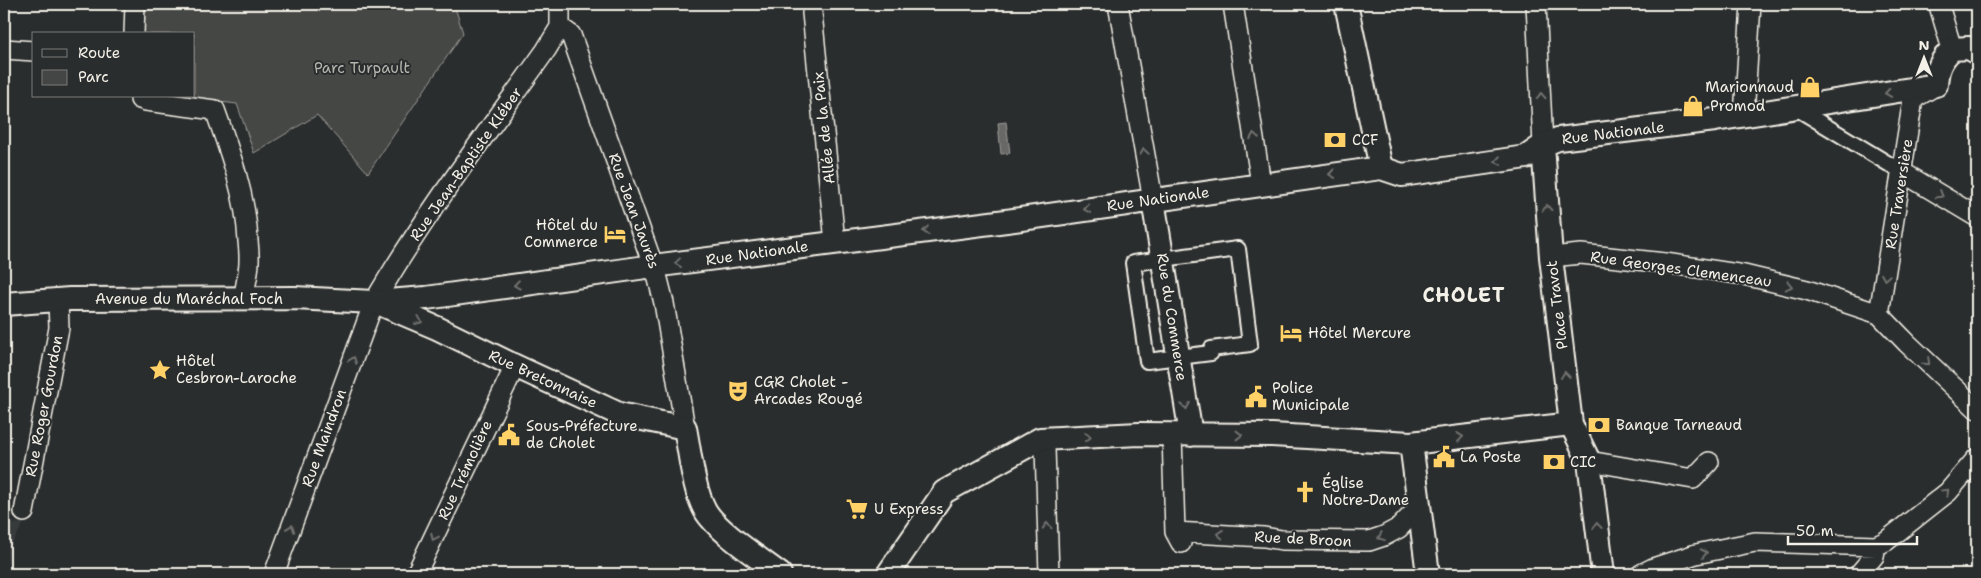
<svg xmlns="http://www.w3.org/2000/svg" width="1981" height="578" font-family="'Shantell Sans',sans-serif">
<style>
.built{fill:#373a3a}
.green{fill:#444645;stroke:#9c9c96}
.water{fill:#676866;stroke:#9f9f9a}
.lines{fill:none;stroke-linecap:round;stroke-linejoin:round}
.pedestrian-casing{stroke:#f4f1e8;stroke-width:18}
.minor-casing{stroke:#f4f1e8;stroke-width:22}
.tertiary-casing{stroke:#f4f1e8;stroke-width:26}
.pedestrian{stroke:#2a2d2e;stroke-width:14}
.minor{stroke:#2a2d2e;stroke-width:19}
.tertiary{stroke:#2a2d2e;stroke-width:22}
.oneway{stroke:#71726f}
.labels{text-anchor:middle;stroke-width:4;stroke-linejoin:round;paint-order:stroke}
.park-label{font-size:15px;fill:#b6b5af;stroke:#2a2d2e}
.poi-label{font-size:15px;fill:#f4f1e8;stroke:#2a2d2e;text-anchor:start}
.street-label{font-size:15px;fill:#f4f1e8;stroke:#2a2d2e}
.district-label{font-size:20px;font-weight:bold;letter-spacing:1px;fill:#f4f1e8;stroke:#2a2d2e}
</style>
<rect width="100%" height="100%" fill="#2a2d2e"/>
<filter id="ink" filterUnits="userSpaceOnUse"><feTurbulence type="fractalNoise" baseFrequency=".02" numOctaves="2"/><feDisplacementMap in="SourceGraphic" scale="10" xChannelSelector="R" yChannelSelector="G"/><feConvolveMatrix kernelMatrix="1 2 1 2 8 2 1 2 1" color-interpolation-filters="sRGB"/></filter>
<g filter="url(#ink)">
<path class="built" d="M 24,523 L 11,545 L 5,574 L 4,574 L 4,524 Z"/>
<path class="green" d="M 141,4 L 454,4 L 463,33 L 368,173 L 317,115 L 254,153 L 237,104 L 172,96 L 194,96 L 194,34 L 139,34 Z"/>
<path class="water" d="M 1006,122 L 1010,153 L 1001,154 L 998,123 Z"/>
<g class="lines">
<g class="pedestrian-casing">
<path id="pedestrian" d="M 1796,108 L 1902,172
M 1238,249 L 1250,344 L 1211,349 L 1211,353 L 1147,361 L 1133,263 Z"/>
</g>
<g class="minor-casing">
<path id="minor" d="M 558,4 L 560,11 L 560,27
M 1118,4 L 1153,200
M 1233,4 L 1261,184
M 1536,4 L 1543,145
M 1941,4 L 1940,9 L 1952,49
M 812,13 L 835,242
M 560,27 L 571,35 L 658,279 L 664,303 L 685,428
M 134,34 L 135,4
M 4,49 L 34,51
M 140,96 L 140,99 L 146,101 L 215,110 C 230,152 246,196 248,241 C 249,250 250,262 248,272 C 247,283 244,286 245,298
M 1744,116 L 1751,4
M 1902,172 L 1977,217
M 1551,257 L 1581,254 L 1665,263 L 1744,275 L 1807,290 L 1879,314 L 1907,343 L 1977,409
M 1879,314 L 1913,99 L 1935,86
M 1172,435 L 1175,532 L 1181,543
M 1040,439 L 1045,448 L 1049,574
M 1589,461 L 1693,479 L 1709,462
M 24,512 L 59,328 L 58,300
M 1175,532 L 1264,537 L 1282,540 L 1369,541 L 1384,536 L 1399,528 L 1419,507
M 274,574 L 374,302 C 425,214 487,133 546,50 L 560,27
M 416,574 L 515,366
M 1641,574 L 1653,568 L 1696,554 L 1755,542 L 1876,546
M 1859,574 L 1874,556 L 1876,546 L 1886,541 L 1948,492 L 1977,458"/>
</g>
<g class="tertiary-casing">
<path id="tertiary" d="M 1346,4 L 1381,168
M 1543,145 L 1551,257 L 1571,424 L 1589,461 L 1603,574
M 1153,200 L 1191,435
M 378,303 L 437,328 L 515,366 L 619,414 L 685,428 C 690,453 693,488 705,510 C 716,530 760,559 780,574
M 4,304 L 70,299 L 294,298 L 374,302 L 426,298 L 653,266 L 1014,220 L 1381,168 L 1402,175 L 1526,157 L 1543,145 L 1558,139 L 1715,120 L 1936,85 C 1937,69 1940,61 1952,49 L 1969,48 L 1977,53
M 1411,443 L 1428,574
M 888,574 L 944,492 L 1040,439 L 1139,434 L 1272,435 L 1411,443 L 1571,424"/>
</g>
<use href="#pedestrian" class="pedestrian"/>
<use href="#minor" class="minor"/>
<use href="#tertiary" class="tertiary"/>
</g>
<defs><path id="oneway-chevron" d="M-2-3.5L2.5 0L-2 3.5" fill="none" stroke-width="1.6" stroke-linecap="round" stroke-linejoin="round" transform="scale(1.25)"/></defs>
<g class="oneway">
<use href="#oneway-chevron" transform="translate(1888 93) rotate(171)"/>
<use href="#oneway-chevron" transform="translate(1541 96) rotate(-93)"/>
<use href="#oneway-chevron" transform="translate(1254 136) rotate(-99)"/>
<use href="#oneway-chevron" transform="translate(1144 152) rotate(-100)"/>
<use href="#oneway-chevron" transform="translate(1498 161) rotate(172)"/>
<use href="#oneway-chevron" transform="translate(1332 174) rotate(172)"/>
<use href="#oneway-chevron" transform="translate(1940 195) rotate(31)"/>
<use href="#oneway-chevron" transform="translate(1547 208) rotate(-94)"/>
<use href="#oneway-chevron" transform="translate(1087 209) rotate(172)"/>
<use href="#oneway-chevron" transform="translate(926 231) rotate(173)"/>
<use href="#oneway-chevron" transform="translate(678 263) rotate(173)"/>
<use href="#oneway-chevron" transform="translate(1885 277) rotate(99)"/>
<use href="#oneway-chevron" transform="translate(517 285) rotate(172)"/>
<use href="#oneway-chevron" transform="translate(1789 286) rotate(13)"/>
<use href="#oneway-chevron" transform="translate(419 321) rotate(23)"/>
<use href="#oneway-chevron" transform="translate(353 360) rotate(-70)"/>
<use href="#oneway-chevron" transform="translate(1927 362) rotate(43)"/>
<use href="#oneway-chevron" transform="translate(1565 375) rotate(-97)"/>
<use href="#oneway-chevron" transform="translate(1186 406) rotate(81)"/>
<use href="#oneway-chevron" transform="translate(1239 435)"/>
<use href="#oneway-chevron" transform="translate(1088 437) rotate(-3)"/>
<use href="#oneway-chevron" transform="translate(1460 437) rotate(-7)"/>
<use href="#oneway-chevron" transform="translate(1946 492) rotate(-43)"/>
<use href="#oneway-chevron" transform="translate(1047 526) rotate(-92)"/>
<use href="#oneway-chevron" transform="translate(1597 526) rotate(-97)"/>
<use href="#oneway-chevron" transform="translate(291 528) rotate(-70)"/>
<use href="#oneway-chevron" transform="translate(1220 534) rotate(-176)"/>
<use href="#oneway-chevron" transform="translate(434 537) rotate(115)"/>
<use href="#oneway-chevron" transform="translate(1381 537) rotate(158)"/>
<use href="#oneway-chevron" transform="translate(1704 553) rotate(-12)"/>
</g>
</g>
<defs>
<g id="shop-bare" transform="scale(1.725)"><path d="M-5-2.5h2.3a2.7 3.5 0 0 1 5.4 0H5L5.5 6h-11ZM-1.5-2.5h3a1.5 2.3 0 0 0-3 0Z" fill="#ffd166" stroke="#2a2d2e" stroke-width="2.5" paint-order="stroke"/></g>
<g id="bank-bare" transform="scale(1.725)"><path d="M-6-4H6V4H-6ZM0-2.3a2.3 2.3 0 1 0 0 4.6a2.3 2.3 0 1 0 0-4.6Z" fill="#ffd166" stroke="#2a2d2e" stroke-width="2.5" paint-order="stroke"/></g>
<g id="hotel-bare" transform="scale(1.725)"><path d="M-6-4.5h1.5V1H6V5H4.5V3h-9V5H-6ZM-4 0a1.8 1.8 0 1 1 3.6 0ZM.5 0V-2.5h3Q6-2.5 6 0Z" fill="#ffd166" stroke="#2a2d2e" stroke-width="2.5" paint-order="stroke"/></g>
<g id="sight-bare" transform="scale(1.725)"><path d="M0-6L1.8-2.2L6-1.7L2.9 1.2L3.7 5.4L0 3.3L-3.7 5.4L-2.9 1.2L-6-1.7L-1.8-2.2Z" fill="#ffd166" stroke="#2a2d2e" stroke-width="2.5" paint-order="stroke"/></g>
<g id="theatre-bare" transform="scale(1.725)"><path d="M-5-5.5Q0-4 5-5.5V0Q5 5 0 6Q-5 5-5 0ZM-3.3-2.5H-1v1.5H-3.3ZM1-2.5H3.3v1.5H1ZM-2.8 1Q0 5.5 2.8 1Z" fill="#ffd166" stroke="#2a2d2e" stroke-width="2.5" paint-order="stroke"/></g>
<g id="civic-bare" transform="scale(1.725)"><path d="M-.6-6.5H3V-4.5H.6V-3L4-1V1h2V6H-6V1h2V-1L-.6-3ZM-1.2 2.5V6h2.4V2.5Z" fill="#ffd166" stroke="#2a2d2e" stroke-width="2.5" paint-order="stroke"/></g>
<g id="church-bare" transform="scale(1.725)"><path d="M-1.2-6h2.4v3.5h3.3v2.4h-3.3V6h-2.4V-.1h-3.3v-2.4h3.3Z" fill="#ffd166" stroke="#2a2d2e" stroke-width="2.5" paint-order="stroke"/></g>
<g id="supermarket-bare" transform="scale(1.725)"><path d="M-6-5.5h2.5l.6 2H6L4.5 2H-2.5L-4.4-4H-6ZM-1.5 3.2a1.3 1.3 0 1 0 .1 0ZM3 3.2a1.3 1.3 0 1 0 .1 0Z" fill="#ffd166" stroke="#2a2d2e" stroke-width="2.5" paint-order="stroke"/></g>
</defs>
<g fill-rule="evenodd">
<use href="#shop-bare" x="1810" y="87"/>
<use href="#shop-bare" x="1693" y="106"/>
<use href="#bank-bare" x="1335" y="140"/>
<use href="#hotel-bare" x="615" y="234"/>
<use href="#hotel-bare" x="1291" y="333"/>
<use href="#sight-bare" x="160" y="370"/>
<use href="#theatre-bare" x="738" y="391"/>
<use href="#civic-bare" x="1256" y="397"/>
<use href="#bank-bare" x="1599" y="425"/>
<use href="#civic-bare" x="509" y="435"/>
<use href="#civic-bare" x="1444" y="457"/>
<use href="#bank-bare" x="1554" y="462"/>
<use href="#church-bare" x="1305" y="492"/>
<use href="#supermarket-bare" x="857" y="509"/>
</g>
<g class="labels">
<g class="park-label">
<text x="362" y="73">Parc Turpault</text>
</g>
<g class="poi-label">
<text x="1794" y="92" text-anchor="end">Marionnaud</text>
<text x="1710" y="111">Promod</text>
<text x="1352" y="145">CCF</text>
<text x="598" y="230" text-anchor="end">Hôtel du<tspan x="598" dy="17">Commerce</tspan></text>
<text x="1308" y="338">Hôtel Mercure</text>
<text x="176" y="366">Hôtel<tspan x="176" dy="17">Cesbron-Laroche</tspan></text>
<text x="754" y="387">CGR Cholet -<tspan x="754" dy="17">Arcades Rougé</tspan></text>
<text x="1272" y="393">Police<tspan x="1272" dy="17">Municipale</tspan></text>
<text x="1616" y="430">Banque Tarneaud</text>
<text x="526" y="431">Sous-Préfecture<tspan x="526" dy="17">de Cholet</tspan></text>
<text x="1460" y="462">La Poste</text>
<text x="1570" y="467">CIC</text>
<text x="1322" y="488">Église<tspan x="1322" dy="17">Notre-Dame</tspan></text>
<text x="874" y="514">U Express</text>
</g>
<g class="street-label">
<text transform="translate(824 128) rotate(-96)" y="5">Allée de la Paix</text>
<text transform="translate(1613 133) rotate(-7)" y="5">Rue Nationale</text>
<text transform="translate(466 164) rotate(-55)" y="5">Rue Jean-Baptiste Kléber</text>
<text transform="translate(1899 194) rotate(-81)" y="5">Rue Traversière</text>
<text transform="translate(1158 199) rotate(-8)" y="5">Rue Nationale</text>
<text transform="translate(634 211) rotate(70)" y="5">Rue Jean Jaurès</text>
<text transform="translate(757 253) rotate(-8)" y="5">Rue Nationale</text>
<text transform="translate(1681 269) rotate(8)" y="5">Rue Georges Clemenceau</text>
<text x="189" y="304">Avenue du Maréchal Foch</text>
<text transform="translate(1557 305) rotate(-97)" y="5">Place Travot</text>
<text transform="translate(1172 317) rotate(81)" y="5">Rue du Commerce</text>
<text transform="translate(543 379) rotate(25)" y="5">Rue Bretonnaise</text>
<text transform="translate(44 406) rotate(-79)" y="5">Rue Roger Gourdon</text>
<text transform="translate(324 438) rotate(-70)" y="5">Rue Maindron</text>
<text transform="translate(465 470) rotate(-65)" y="5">Rue Trémolière</text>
<text transform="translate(1303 539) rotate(3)" y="5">Rue de Broon</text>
</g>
<g class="district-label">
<text x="1464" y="302">CHOLET</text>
</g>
</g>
<rect width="1981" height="578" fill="none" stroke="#2a2d2e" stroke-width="20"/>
<rect x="10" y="10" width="1961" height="558" fill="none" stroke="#f4f1e8" stroke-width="2" filter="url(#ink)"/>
<rect x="32" y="32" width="162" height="65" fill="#2a2d2e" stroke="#7b7b78"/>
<rect x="42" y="49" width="25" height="8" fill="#2a2d2e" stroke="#7b7b78"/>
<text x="78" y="58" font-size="15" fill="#f4f1e8">Route</text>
<rect x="42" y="70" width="25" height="15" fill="#444645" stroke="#7b7b78"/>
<text x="78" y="82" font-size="15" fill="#f4f1e8">Parc</text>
<g transform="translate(1924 58)" stroke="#2a2d2e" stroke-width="4" paint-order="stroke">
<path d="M0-4L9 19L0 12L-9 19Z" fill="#f4f1e8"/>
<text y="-8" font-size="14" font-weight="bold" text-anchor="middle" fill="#f4f1e8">N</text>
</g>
<path d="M1788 536v8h129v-8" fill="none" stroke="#f4f1e8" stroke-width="2.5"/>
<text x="1796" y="536" font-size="15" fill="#f4f1e8" stroke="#2a2d2e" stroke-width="4" paint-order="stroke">50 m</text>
</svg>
